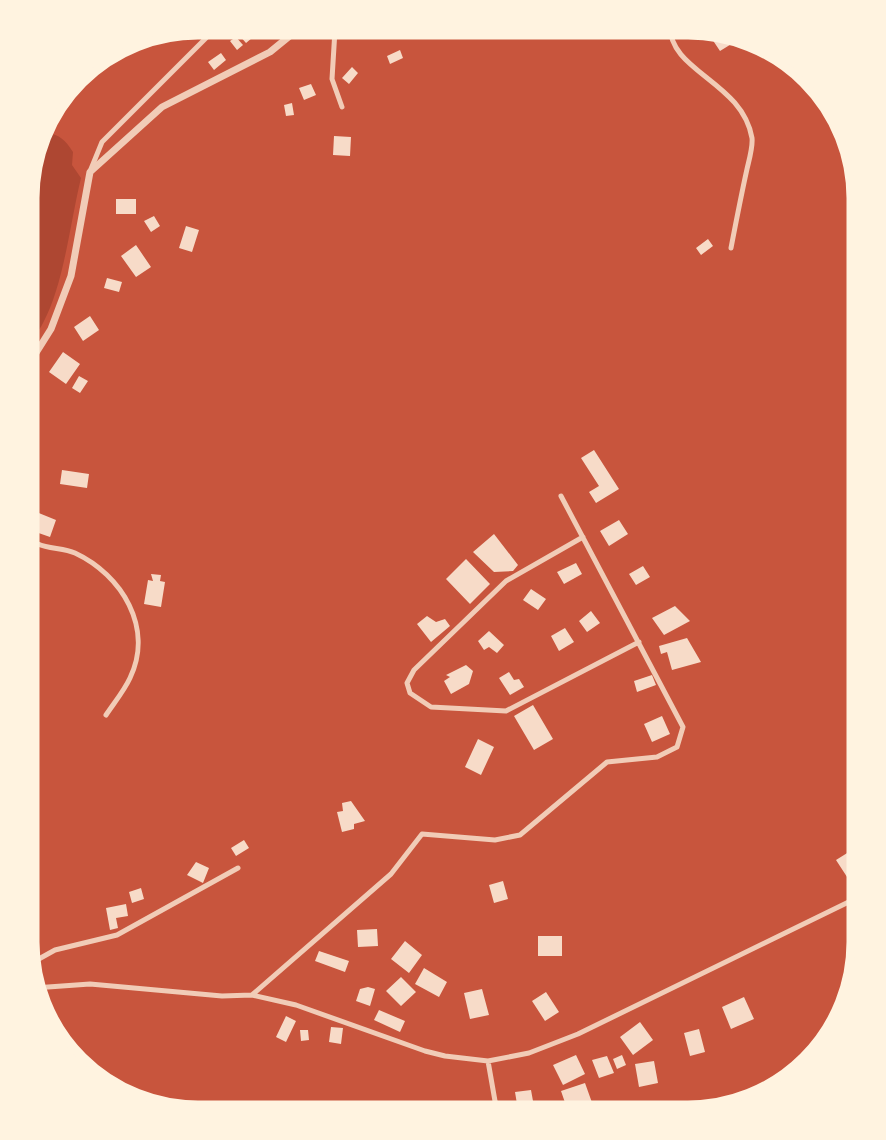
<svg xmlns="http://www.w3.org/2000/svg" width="886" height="1140" font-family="Karla,sans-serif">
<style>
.green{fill:#ae4732}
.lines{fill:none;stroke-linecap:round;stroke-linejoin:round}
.stream{stroke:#8f3625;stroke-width:2.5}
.building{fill:#f7dbc8}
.minor{stroke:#f1ccb7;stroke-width:5}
.tertiary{stroke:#f1ccb7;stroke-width:7}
.rim{fill:none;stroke:#fff3e0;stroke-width:9}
</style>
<rect width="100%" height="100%" fill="#c8553d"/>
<path class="green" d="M 45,133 C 60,134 65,140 73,152 L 72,165 L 81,178 C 70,223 64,284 43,323 C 38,333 30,342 24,350 L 24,175 L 37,138 Z"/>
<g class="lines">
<path class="stream" d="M 75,76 L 112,57 L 115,47"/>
</g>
<path class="building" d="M 592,26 L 606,26 L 606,33 L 592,34 Z
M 718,27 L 725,30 L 733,43 L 720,51 L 708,33 Z
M 244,31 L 247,31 L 252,38 L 246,43 L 239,35 Z
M 236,37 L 243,45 L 237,50 L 230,41 Z
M 400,50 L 403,58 L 390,64 L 387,56 Z
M 221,53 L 226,60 L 214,70 L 208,62 Z
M 352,67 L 358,73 L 349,84 L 342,78 Z
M 311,84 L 316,95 L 304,100 L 299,88 Z
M 819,89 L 826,98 L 820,102 L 814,93 Z
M 292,103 L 294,115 L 286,116 L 284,105 Z
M 334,136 L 351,137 L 350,156 L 333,155 Z
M 116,199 L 136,199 L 136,214 L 116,214 Z
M 154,216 L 160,226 L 151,232 L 144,221 Z
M 186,226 L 199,230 L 192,252 L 179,248 Z
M 708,239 L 713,246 L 701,255 L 696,248 Z
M 136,245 L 151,267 L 136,277 L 121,256 Z
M 107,278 L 122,282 L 119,292 L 104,288 Z
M 90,316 L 99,330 L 83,341 L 74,327 Z
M 32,322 L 39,326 L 33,336 L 26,332 Z
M 63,352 L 80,364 L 66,384 L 49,372 Z
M 79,376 L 88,381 L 80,393 L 72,388 Z
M 594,450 L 619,489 L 596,503 L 589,492 L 599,486 L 581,458 Z
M 62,470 L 89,474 L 87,488 L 60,484 Z
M 24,507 L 56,520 L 50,537 L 30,530 L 34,518 L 24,514 Z
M 619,520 L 628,534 L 609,546 L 600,531 Z
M 494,534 L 518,565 L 513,571 L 494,572 L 473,552 Z
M 466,559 L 490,584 L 470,604 L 446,579 Z
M 576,563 L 582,574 L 564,584 L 557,572 Z
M 643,566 L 650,577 L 636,585 L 629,574 Z
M 151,574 L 161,575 L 160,581 L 165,582 L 161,607 L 144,604 L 148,580 L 153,581 Z
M 531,589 L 546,599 L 538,610 L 523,600 Z
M 675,606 L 690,621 L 664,635 L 652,618 Z
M 591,611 L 600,623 L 587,632 L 579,621 Z
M 427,616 L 436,622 L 445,619 L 450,626 L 431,642 L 417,624 Z
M 565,628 L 574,642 L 559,651 L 551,636 Z
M 489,631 L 504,645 L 497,653 L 489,647 L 484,650 L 478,641 Z
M 687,638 L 701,662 L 672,670 L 667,652 L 661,654 L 659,646 Z
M 466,665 L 473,671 L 469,684 L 451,694 L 444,681 L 450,677 L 446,675 Z
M 509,672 L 514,680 L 519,679 L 524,687 L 510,695 L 499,678 Z
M 652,675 L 656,685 L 637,692 L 634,681 Z
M 533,705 L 553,739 L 534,750 L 514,716 Z
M 662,716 L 670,734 L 652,742 L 644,724 Z
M 478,739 L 494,747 L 481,775 L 465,767 Z
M 351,801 L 365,821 L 354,824 L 354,829 L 342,832 L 337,812 L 343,811 L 342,803 Z
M 244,840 L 249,848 L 236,856 L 231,848 Z
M 860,845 L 863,850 L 863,871 L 849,880 L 836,860 Z
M 196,862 L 209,868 L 203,883 L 187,875 Z
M 503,881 L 508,899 L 494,903 L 489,885 Z
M 141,888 L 144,899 L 132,903 L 129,892 Z
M 126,904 L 128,916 L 116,918 L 118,928 L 110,930 L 106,908 Z
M 377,929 L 378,946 L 358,947 L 357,930 Z
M 538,936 L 562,936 L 562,956 L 538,956 Z
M 405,941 L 422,955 L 409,973 L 391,959 Z
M 319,951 L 349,961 L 345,972 L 315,961 Z
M 424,968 L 447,982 L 439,997 L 415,984 Z
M 401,977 L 416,992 L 401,1006 L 386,991 Z
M 368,987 L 375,989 L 370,1006 L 356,1001 L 360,989 Z
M 482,989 L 489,1015 L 470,1019 L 464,993 Z
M 546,992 L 559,1012 L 545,1021 L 532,1001 Z
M 744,997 L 754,1019 L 731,1029 L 722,1007 Z
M 379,1010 L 405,1021 L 400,1032 L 374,1020 Z
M 286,1016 L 296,1021 L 286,1042 L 276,1037 Z
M 640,1022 L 653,1040 L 633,1055 L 620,1037 Z
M 331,1027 L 343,1028 L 341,1044 L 329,1042 Z
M 699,1029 L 705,1052 L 690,1056 L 684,1033 Z
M 300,1030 L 308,1030 L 309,1040 L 301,1041 Z
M 576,1055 L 585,1074 L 563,1085 L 553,1065 Z
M 622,1055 L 626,1065 L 617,1069 L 613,1059 Z
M 607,1056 L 614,1073 L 599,1078 L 592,1060 Z
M 654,1061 L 658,1083 L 639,1087 L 635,1064 Z
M 585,1083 L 595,1111 L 579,1117 L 570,1117 L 561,1091 Z
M 531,1090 L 533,1101 L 517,1104 L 515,1092 Z"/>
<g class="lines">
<path class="minor" d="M 670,25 C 669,72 742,81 752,138 C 753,147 749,160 747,169 C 741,196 736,222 731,248
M 335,30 L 332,79 L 342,107
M 91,169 L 102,142 L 213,31
M 24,536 C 28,539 33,543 38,544 C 49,549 64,548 75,553 C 122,575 154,628 130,678 C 124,691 114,703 106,715
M 583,537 L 506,581 L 414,670 L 407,683 L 410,693 L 431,707 L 506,711 L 639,642
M 28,965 L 55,950 L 117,935 L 238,868
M 34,988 L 90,984 L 222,996 L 252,995 L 296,1005 L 425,1051 L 445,1056 L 488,1061 L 529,1053 L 578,1034 L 863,895
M 252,995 L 391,874 L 422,834 L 495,840 L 520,835 L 607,762 L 657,757 L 677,747 L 683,727 L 561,496
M 488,1061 L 495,1101 L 501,1117"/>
<path class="tertiary" d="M 24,372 L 51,329 L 71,276 L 90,172 L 162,107 L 270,52 L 297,30"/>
</g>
<path d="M0 0H886V1140H0ZM198 35H688A163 163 0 0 1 851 198V942A163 163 0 0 1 688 1105H198A163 163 0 0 1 35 942V198A163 163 0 0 1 198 35Z" fill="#fff3e0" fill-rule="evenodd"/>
<path class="rim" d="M198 35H688A163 163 0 0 1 851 198V942A163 163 0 0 1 688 1105H198A163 163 0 0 1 35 942V198A163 163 0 0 1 198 35Z"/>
</svg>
